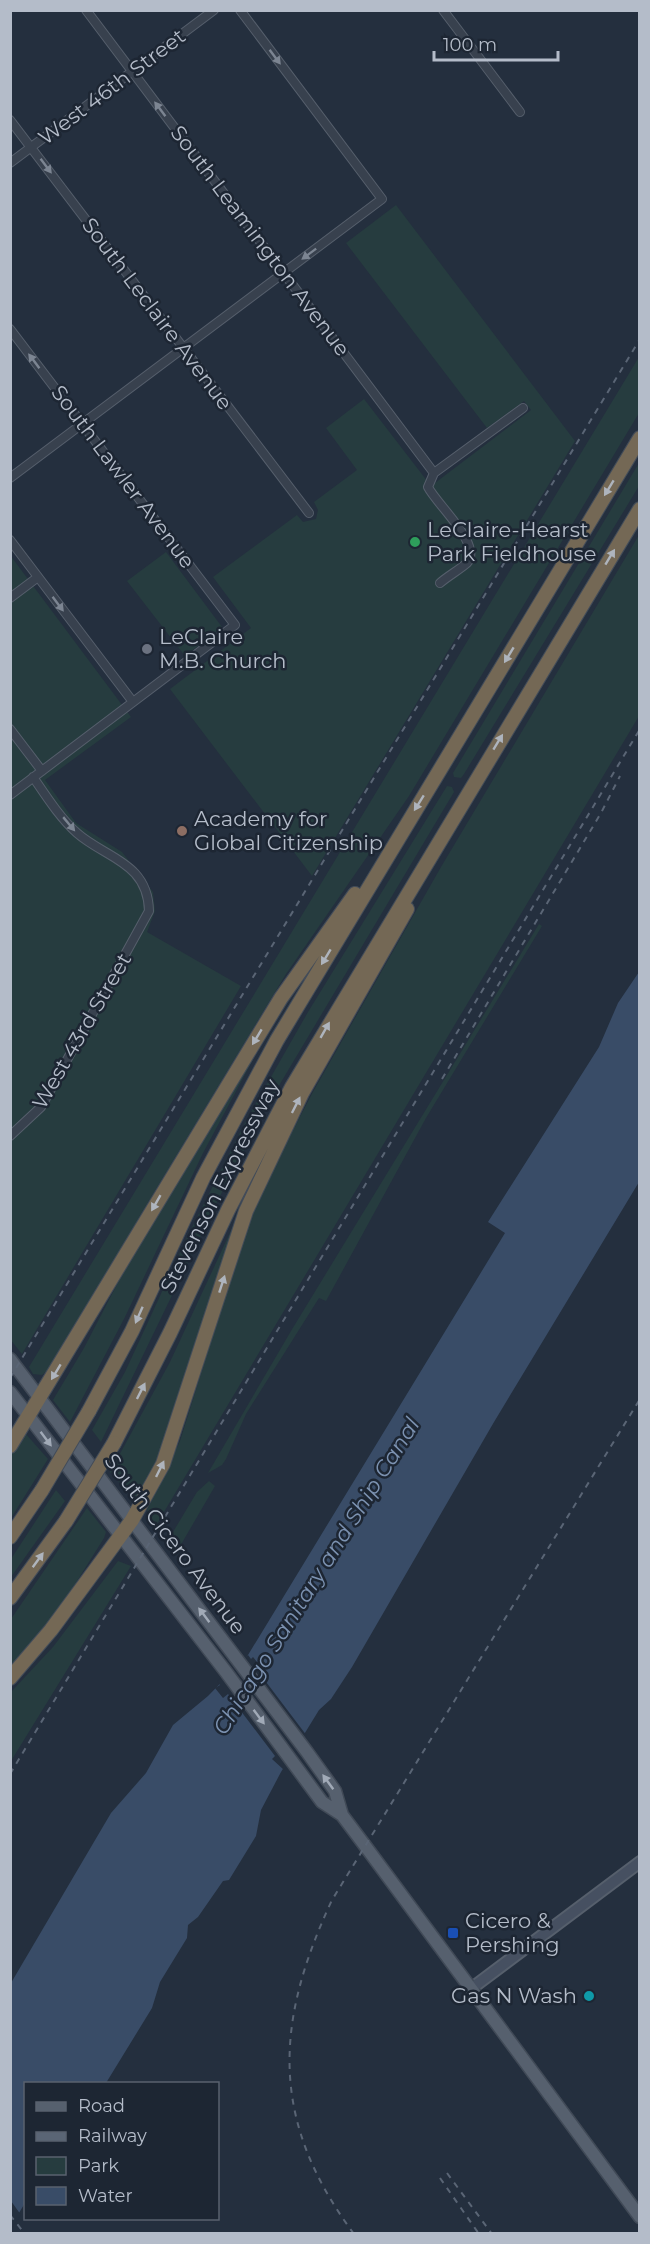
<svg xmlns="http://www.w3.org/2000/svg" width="650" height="2244" font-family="Montserrat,sans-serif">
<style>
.green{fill:#263c3f}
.water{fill:#394c67}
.pier{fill:#242f3e}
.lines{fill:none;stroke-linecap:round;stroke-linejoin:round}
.minor-casing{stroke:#565f6c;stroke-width:10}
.secondary-casing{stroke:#565f6c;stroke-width:14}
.primary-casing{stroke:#414a57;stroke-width:15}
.motorway-casing{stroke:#434c59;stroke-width:16}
.minor{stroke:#38414e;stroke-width:8}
.secondary{stroke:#465061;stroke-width:10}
.primary{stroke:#56606e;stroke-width:12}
.motorway{stroke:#746855;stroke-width:14}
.rail{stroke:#5a6575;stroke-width:2;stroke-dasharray:6 6;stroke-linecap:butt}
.motorway-bridge-casing{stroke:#434c59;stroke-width:16;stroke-linecap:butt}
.motorway-bridge{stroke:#746855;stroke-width:14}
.oneway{fill:#7c8592}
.oneway2{fill:#aeb4bd}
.oneway3{fill:#a1aab7}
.leisure-dot{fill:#2e9e5b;stroke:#1d2633;stroke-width:2}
.worship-dot{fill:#6b7280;stroke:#1d2633;stroke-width:2}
.education-dot{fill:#8d6e63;stroke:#1d2633;stroke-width:2}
.transit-dot{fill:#1a4fb4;stroke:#1d2633;stroke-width:2}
.culture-dot{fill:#0f9aa8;stroke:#1d2633;stroke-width:2}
.labels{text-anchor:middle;stroke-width:5;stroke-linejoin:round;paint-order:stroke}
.street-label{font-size:21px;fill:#b4bcc9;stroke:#1d2633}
.poi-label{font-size:21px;fill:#b4bcc9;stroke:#1d2633;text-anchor:start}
.water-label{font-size:22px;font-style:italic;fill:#7c92b1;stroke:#1d2633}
</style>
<rect width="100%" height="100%" fill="#242f3e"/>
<path class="green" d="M 396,205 L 575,441 L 312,876 L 170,689 L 251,628 L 213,577 L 297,515 L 303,522 L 316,519 L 318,510 L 314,502 L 357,470 L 326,428 L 364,399 L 431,486 L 531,410 L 524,401 L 487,428 L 346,243 Z
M 639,357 L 639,413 L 409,796 L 286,974 L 138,1219 L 127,1244 L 49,1369 L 42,1375 L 33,1374 L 29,1367 Z
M 639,463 L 639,486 L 464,774 L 461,778 L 454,777 L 453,773 Z
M 639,535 L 639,716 L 155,1527 L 147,1510 L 180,1441 L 250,1216 L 282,1151 L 314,1090 L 441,867 Z
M 166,552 L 222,627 L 185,656 L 127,581 Z
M 10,555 L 131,717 L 45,780 L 76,823 L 122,852 L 153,892 L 155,911 L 147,932 L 241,986 L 22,1354 L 10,1339 Z
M 447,786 L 452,787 L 454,792 L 271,1099 L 223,1190 L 101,1442 L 92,1430 L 125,1372 L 189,1233 L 247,1119 L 308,1012 Z
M 539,924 L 542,926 L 426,1118 L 326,1301 L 319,1298 L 246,1414 L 226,1459 L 222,1465 L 208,1473 L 291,1331 Z
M 271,1026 L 203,1153 L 125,1317 L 70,1422 L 53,1400 L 84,1348 L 152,1217 Z
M 241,1209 L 156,1465 L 136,1501 L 110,1472 L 170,1362 Z
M 25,1433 L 48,1459 L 11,1518 L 11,1455 Z
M 209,1481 L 215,1486 L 179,1548 L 173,1549 L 167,1542 L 197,1492 Z
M 56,1490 L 65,1501 L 11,1577 L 11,1559 Z
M 87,1508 L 106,1532 L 104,1538 L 62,1605 L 11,1669 L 11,1619 Z
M 118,1561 L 131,1566 L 11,1761 L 11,1692 L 53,1647 Z"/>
<path class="water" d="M 639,972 L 639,1182 L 494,1422 L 352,1667 L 331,1699 L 319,1710 L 281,1772 L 261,1810 L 256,1836 L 229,1880 L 223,1881 L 198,1917 L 188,1925 L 187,1938 L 160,1982 L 152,2008 L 106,2083 L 26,2084 L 25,2203 L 11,2226 L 11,1983 L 111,1813 L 146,1773 L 173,1725 L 208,1696 L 248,1655 L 505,1233 L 488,1222 L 599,1047 L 618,1003 Z"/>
<path class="pier" d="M 248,1655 L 251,1659 L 253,1657 L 261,1667 L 257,1670 L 307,1736 L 284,1770 L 272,1759 L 275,1756 L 228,1694 L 223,1698 L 215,1688 L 220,1685 L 217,1681 Z
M 11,2201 L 21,2215 L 11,2229 L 10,2229 Z"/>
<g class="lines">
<g class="minor-casing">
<path id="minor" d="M 86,10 L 434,473
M 443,10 L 520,112
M 10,120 L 309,513
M 10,163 L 214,10
M 10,329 L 235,625 L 10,795
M 434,473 L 428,487 C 437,505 483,545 467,563 C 459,570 448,576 440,583
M 434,473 L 523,408
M 10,478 L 382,199 L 240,10
M 10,540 L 133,702
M 10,598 L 38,577
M 10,729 L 42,771
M 10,1136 L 41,1107 L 149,911 C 148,862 105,858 77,833 C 60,818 46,796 33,777"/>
</g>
<g class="secondary-casing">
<path id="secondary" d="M 472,1988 L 640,1862"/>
</g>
<g class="primary-casing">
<path id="primary" d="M 10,1359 L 307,1752 L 335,1791 L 342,1815
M 10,1392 L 226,1672 L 322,1802 L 342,1815 L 366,1847 L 640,2217"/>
</g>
<g class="motorway-casing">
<path id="motorway" d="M 89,1411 L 132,1331 L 203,1178 L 277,1040 L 640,438
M 114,1443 L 170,1333 L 228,1210 L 292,1087 L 640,509
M 10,1446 L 281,998 L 355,894
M 10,1537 L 42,1490
M 10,1598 L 66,1521
M 10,1678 L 51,1630 L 132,1520 L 163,1464 L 246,1211 L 302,1093 L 407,909"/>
</g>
<use href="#minor" class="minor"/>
<use href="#secondary" class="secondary"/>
<use href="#primary" class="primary"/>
<use href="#motorway" class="motorway"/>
<path class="rail" d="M 442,1079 L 601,813 L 620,776
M 10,1378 L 640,339
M 10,1774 L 640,729
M 447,2173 L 492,2234
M 440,2178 L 479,2234
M 10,2215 L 25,2234
M 354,2234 C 270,2121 274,2024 332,1900 L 640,1399"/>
<g class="motorway-bridge-casing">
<path id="motorway-bridge" d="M 42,1490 L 89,1411
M 66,1521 L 114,1443"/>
</g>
<use href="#motorway-bridge" class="motorway-bridge"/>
</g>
<defs><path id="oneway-solid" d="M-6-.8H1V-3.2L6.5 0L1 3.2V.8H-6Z" transform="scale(1.5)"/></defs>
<g class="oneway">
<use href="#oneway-solid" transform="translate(275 57) rotate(53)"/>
<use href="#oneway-solid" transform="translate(160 109) rotate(-127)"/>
<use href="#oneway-solid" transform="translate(46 166) rotate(53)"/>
<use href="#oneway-solid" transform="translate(309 254) rotate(143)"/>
<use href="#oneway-solid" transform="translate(34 361) rotate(-127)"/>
<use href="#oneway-solid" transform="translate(58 604) rotate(53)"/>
<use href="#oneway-solid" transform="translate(69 824) rotate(50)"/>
</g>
<g class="oneway2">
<use href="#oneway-solid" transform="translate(609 488) rotate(121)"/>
<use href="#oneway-solid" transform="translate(610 557) rotate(-59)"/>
<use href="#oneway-solid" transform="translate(509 655) rotate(121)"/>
<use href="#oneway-solid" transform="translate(498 742) rotate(-59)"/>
<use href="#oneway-solid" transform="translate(419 803) rotate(122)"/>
<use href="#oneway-solid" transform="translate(326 957) rotate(121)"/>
<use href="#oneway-solid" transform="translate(325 1030) rotate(-60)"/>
<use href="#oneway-solid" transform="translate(257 1037) rotate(121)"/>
<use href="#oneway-solid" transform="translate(296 1105) rotate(-63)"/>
<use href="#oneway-solid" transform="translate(156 1203) rotate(120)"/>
<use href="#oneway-solid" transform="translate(222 1284) rotate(-72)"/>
<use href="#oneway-solid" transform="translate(139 1315) rotate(114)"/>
<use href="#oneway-solid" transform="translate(56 1372) rotate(121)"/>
<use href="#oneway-solid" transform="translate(141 1391) rotate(-63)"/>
<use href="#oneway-solid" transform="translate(160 1469) rotate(-64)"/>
<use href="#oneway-solid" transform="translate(38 1560) rotate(-54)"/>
</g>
<g class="oneway3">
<use href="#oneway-solid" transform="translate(46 1439) rotate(53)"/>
<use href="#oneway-solid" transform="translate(204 1615) rotate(-127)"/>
<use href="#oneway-solid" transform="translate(259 1717) rotate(53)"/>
<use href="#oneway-solid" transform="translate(328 1782) rotate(-126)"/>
</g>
<circle class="leisure-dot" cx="415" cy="542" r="6"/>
<circle class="worship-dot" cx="147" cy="649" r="6"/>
<circle class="education-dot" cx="182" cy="831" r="6"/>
<rect class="transit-dot" x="447" y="1927" width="12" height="12" rx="3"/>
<circle class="culture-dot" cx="589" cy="1996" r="6"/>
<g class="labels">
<g class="street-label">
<text transform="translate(112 87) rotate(-37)" y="7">West 46th Street</text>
<text transform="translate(260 241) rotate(53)" y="7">South Leamington Avenue</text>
<text transform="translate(157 314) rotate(53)" y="7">South Leclaire Avenue</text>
<text transform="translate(123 477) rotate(53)" y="7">South Lawler Avenue</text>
<text transform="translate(82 1031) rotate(-60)" y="7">West 43rd Street</text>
<text transform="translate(220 1186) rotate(-63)" y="7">Stevenson Expressway</text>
<text transform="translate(175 1544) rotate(53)" y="7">South Cicero Avenue</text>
</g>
<g class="poi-label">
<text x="427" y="537">LeClaire-Hearst<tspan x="427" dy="24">Park Fieldhouse</tspan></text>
<text x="159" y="644">LeClaire<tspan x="159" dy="24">M.B. Church</tspan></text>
<text x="194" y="826">Academy for<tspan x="194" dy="24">Global Citizenship</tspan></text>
<text x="465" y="1928">Cicero &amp;<tspan x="465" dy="24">Pershing</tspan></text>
<text x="577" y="2003" text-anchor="end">Gas N Wash</text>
</g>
<g class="water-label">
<text transform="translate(316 1576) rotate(-58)" y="8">Chicago Sanitary and Ship Canal</text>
</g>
</g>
<rect width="650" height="2244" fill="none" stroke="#b4bcc9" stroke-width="24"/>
<rect x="24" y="2082" width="195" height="138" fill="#1d2633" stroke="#59626f" stroke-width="1.5"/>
<rect x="36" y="2102" width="30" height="9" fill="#56606e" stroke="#59626f" stroke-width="1.5"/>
<text x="78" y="2112" font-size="18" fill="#b4bcc9">Road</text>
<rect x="36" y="2132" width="30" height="9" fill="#5a6575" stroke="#59626f" stroke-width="1.5"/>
<text x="78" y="2142" font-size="18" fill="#b4bcc9">Railway</text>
<rect x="36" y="2157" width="30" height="18" fill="#263c3f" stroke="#59626f" stroke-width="1.5"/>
<text x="78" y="2172" font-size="18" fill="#b4bcc9">Park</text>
<rect x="36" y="2187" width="30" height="18" fill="#394c67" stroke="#59626f" stroke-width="1.5"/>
<text x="78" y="2202" font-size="18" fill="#b4bcc9">Water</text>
<path d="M434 51v9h124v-9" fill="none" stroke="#b4bcc9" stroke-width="3"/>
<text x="443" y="51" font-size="18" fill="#b4bcc9" stroke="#1d2633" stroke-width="4.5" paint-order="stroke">100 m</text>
</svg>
